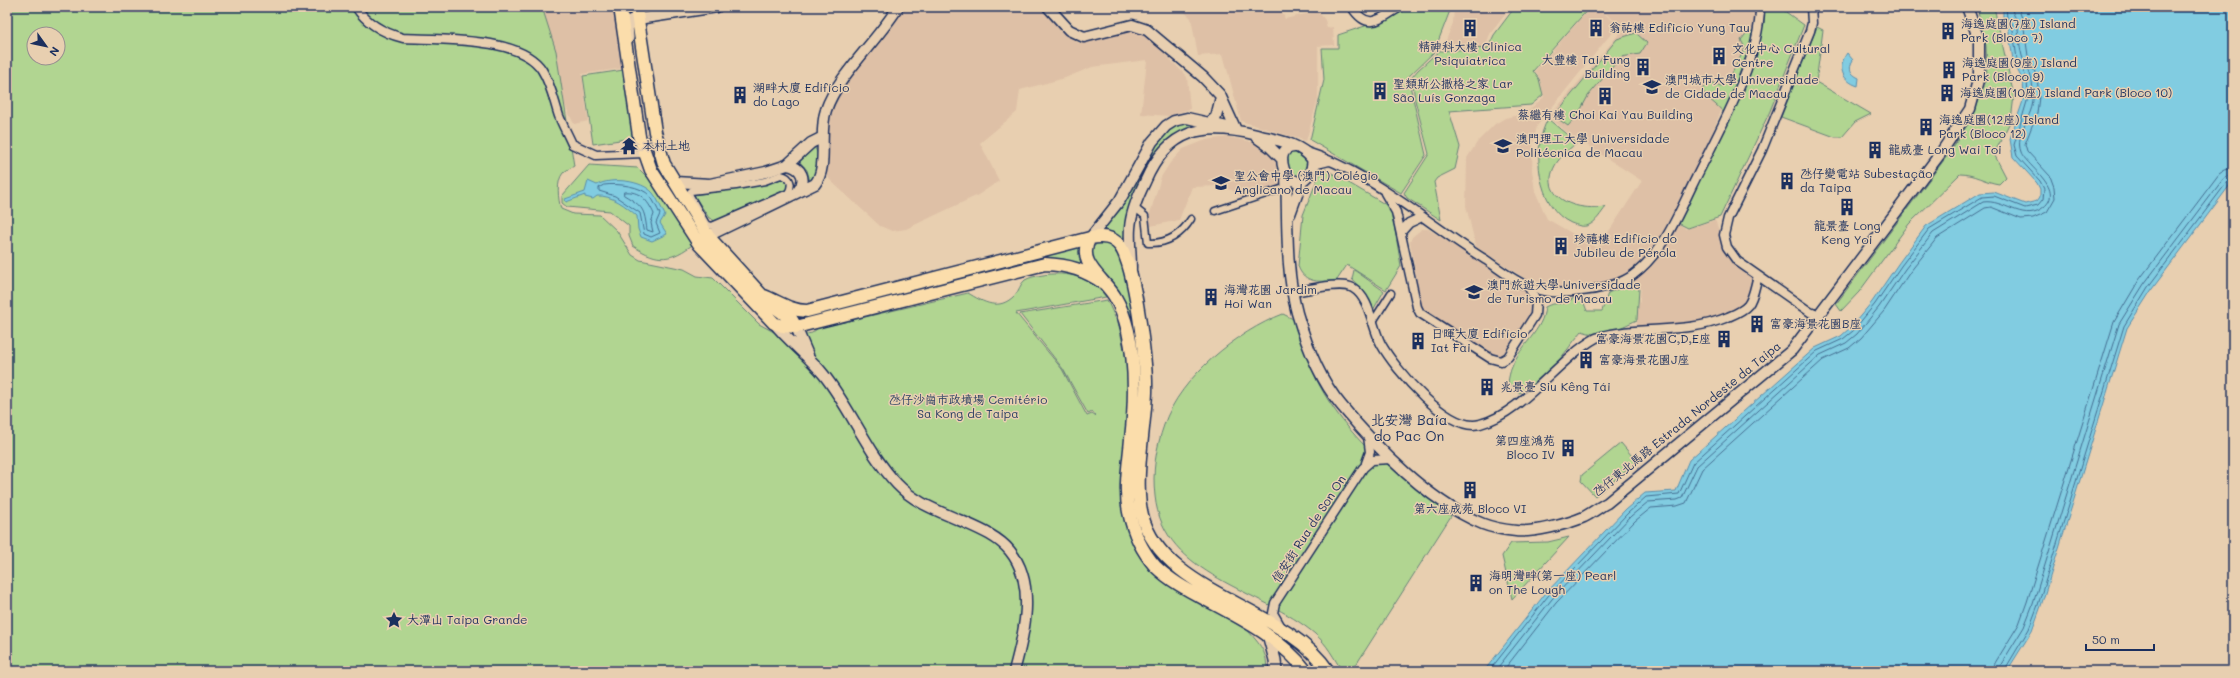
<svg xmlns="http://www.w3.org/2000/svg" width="2240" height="678" font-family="Mali,'LXGW WenKai TC',sans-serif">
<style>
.built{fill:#dec0a6}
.green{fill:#b1d591;stroke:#668278;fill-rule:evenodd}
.water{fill:#81cce1;stroke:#588dad}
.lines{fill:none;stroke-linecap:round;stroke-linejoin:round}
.shore{stroke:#446e92;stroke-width:1}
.pedestrian-casing{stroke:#1b2f5e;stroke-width:9}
.minor-casing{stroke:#1b2f5e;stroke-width:11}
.tertiary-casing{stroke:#1b2f5e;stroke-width:13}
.secondary-casing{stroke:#1b2f5e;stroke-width:14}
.primary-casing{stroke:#1b2f5e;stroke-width:15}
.pedestrian{stroke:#e8cfb0;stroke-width:6}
.minor{stroke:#e8cfb0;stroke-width:8}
.tertiary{stroke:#e8cfb0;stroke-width:10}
.secondary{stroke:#e8cfb0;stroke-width:11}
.primary{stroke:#fbddab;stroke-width:12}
.labels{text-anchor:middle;stroke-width:3;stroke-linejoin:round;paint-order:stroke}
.poi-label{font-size:12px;fill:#1b2f5e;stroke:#e8cfb0;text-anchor:start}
.park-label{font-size:12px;fill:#2a4063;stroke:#e8cfb0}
.street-label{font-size:12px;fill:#1b2f5e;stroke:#e8cfb0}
.quarter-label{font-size:14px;fill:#1b2f5e;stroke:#e8cfb0}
</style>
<rect width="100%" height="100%" fill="#e8cfb0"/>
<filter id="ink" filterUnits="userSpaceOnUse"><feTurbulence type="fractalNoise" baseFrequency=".025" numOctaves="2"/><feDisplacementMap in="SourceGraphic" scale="8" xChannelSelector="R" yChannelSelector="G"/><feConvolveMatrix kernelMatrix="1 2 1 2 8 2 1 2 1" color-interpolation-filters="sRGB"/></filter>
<g filter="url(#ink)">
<path class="built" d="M 502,7 L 616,7 L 625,68 L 582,74 L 588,121 L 574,124 L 557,88 Z
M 903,7 L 1040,7 L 1058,27 L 1079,43 L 1091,42 L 1124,31 L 1135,29 L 1151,39 L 1187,77 L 1190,109 L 1169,116 L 1141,114 L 1147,60 L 1092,67 L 1065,78 L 1020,90 L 1017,112 L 980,143 L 999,181 L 978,195 L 906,229 L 892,231 L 880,226 L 831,181 L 825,173 L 825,137 L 831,110 L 844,85 Z
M 1179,7 L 1280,7 L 1285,19 L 1318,11 L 1325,20 L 1327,28 L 1333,27 L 1334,45 L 1318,46 L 1318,99 L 1306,141 L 1241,121 L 1223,54 L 1198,56 L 1191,18 Z
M 1454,7 L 1511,7 L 1490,34 L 1485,47 L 1443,48 L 1453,23 Z
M 1591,7 L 1596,7 L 1618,25 L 1537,126 L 1533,143 L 1532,170 L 1535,191 L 1547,219 L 1598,248 L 1642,181 L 1567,132 L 1549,117 L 1624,28 L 1597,7 L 1757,7 L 1758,15 L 1750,45 L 1736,71 L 1705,152 L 1671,219 L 1686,229 L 1715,220 L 1729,256 L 1754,277 L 1748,298 L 1740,309 L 1711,321 L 1636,330 L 1641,289 L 1629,281 L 1556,288 L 1541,286 L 1529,281 L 1476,247 L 1466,206 L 1467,158 L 1478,141 L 1495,124 L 1505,118 L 1524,114 L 1544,97 L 1540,79 L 1535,71 Z
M 1228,137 L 1248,141 L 1262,146 L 1278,160 L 1284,186 L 1244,200 L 1234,191 L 1219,186 L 1192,187 L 1179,220 L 1146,227 L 1161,177 L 1170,163 L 1183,149 L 1206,140 Z
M 1422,229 L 1428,229 L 1526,290 L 1533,301 L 1533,315 L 1503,358 L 1494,356 L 1422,309 L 1410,242 L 1412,237 Z"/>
<path class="green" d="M 7,7 L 542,7 L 556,51 L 574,166 C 571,168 566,170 563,173 C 556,181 558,199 561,209 L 573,214 L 600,215 L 617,231 L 632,255 L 640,260 L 684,269 L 697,276 L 713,278 L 759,324 L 785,338 L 812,333 L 818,328 L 968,293 C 983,302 999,312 1015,295 C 1019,291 1020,284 1025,280 C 1030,277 1037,276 1043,275 C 1067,271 1091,277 1106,297 L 1016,313 L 1062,369 L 1087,416 L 1092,414 L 1095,416 L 1096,415 L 1092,412 L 1088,414 L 1063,369 L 1020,314 L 1107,300 L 1119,326 L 1129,373 L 1123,494 L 1126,523 L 1143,561 L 1164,581 L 1248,631 C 1259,643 1269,654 1266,671 L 7,671 ZM 34,34 L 58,34 L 58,58 L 34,58 Z
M 1403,7 C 1412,7 1446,10 1451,8 L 1434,52 L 1408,77 L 1426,155 L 1401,193 L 1310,140 L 1324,80 L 1322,48 L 1338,48 L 1338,35 L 1368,25 Z
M 1515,7 L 1590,7 L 1533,71 L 1539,79 L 1543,95 L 1531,105 L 1449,111 L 1460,147 L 1455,169 L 1437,178 L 1434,182 L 1441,220 L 1407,198 L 1404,193 L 1429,154 L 1415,100 L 1412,77 L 1418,70 L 1439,51 L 1488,48 L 1494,35 Z
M 1763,7 L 1779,7 L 1804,25 L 1770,111 L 1720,217 L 1688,228 L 1678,223 L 1756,51 L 1764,22 Z
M 1977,7 L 1994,7 L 2014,96 L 2011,120 L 1994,154 L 2006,177 L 1999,184 C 1985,182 1974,174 1960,174 L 1909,224 L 1859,292 L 1841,311 L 1836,304 L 1950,152 L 1973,116 L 1987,78 L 1986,46 Z
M 1817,27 L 1823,30 L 1816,82 L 1871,114 L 1855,122 L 1842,137 L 1835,137 L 1781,117 Z
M 1749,30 L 1755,33 L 1724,113 C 1717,104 1706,99 1702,89 L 1711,82 L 1721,86 L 1727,83 L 1745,48 L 1741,40 Z
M 1636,33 L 1647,43 L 1640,54 L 1621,57 L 1588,96 L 1579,113 L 1568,126 L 1554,116 L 1617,39 Z
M 624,70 L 633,138 L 593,144 L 583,76 Z
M 1548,119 L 1577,143 C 1529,177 1552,213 1606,207 C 1601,213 1596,222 1589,225 C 1583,228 1577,225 1571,223 C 1537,208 1531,148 1548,119 Z
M 1180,124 L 1196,125 C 1172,135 1164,142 1149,164 L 1147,164 L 1146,161 C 1155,146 1163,132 1180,124 Z
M 812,148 L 815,148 C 821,159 820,173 810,181 L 807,170 L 800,162 Z
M 1294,151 C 1307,159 1311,160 1303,175 L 1298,177 L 1290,173 L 1286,163 L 1288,154 Z
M 589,165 L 638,168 L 659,189 L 695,243 C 671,261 659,263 633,246 L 629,236 L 629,226 L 610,211 L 567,207 L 562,203 L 562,196 Z
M 1325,169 L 1388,206 L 1392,212 L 1401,266 L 1386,290 L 1347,265 L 1337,280 C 1321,282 1304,284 1298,266 L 1303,215 L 1319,175 Z
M 1138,176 L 1142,178 L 1129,213 L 1123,241 L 1113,232 L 1103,229 L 1121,209 Z
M 782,178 L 788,183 L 785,192 L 717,222 L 709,218 L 694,195 L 765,184 Z
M 1100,242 L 1105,242 L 1114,246 L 1121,260 L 1137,329 L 1142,387 L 1145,536 L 1162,561 L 1246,618 L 1175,575 L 1158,563 L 1149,551 L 1135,522 L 1133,503 L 1133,334 L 1095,264 C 1092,254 1089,248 1100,242 Z
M 1079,247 L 1083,262 L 1081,264 L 1064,260 L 795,322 L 795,318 L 803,315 Z
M 1354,270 L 1384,291 L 1373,310 L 1365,294 L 1352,279 Z
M 1632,283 L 1639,289 L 1637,320 C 1619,328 1601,339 1582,331 C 1563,354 1547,381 1519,393 L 1508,382 C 1509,377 1510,371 1512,367 C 1520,345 1543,331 1545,307 C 1558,300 1560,308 1574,298 L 1582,298 L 1587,311 L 1602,311 L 1608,293 Z
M 1283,314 L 1293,319 C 1302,336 1306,356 1314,374 C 1326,401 1344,424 1364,445 L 1451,516 L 1352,671 L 1342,671 C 1334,658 1327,644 1315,634 C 1263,589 1163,577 1155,496 C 1152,472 1156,448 1164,425 C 1180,377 1238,331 1283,314 Z
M 1621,443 L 1637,462 L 1595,496 L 1581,481 L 1582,475 Z
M 1569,537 L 1512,599 L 1502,556 L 1511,543 L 1548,542 Z"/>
<path class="water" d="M 2003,7 L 2233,7 L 2233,181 L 2152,289 L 2127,328 L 2041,606 L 2032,631 L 2007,671 L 1484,671 L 1545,594 L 1625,510 L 1645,493 L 1676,491 L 1689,460 L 1815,348 L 1841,336 L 1850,328 L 1872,302 L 1898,264 L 1926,226 L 1980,193 L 1994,192 L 2025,204 L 2037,201 L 2040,197 L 2040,189 L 2037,183 L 2013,157 L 2010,139 L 2024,98 L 2023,81 L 2013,61 L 2008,24 L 2003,20 Z
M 1847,53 L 1853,60 C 1848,68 1850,74 1859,78 L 1858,86 C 1842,81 1837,67 1847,53 Z
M 588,181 L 597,185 C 611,177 642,180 653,193 C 658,199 661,208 665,215 L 660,223 L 667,234 L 652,241 L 641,237 L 638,229 L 637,216 C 626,206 612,195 597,196 L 593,199 L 585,197 L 585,195 L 566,202 L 565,199 L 585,192 Z"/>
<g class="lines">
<path class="shore" d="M 604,185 C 617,183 642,186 650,196 C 654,201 657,208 660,214 L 656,223 L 660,233 L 651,237 L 644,234 L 640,213 L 615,196 L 599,191 L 599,188 Z
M 624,192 C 640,190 648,201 654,214 L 651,223 L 653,232 L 647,230 C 644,209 644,207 624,195 Z
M 1489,671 L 1548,596 L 1628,513 L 1646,497 L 1679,494 L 1693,463 L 1817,351 L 1843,339 L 1853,331 L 1875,304 L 1901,266 L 1929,229 L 1982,197 L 1994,196 L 2025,208 L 2038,205 L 2043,199 L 2044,189 L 2040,181 L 2017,156 L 2014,145 L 2028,98 L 2027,79 L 2017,59 L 2012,23 L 2007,18 L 2006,7
M 1495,671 L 1552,599 L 1631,516 L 1648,502 L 1677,500 L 1682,498 L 1697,466 L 1820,355 L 1846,343 L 1857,334 L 1879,307 L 1905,269 L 1933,233 L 1983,202 C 2004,199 2021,221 2041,209 C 2069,191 2026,166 2021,152 C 2014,133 2034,116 2033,97 C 2033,86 2032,76 2027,67 C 2026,63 2023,60 2022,56 C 2019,46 2019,34 2017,23 C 2016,16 2012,15 2012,7
M 1503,671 L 1556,603 L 1635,521 L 1651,508 L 1677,506 L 1686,503 L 1702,469 L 1823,360 L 1849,348 L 1861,338 L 1884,311 L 1910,272 L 1937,238 L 1985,208 L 1991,207 L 2021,219 L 2033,218 L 2047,212 L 2055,198 L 2054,187 L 2050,176 L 2027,151 L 2025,144 L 2037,113 L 2039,97 L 2037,77 L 2028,56 L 2023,21 L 2018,7
M 1993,671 L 1995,663 L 2019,624 L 2027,602 L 2114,322 L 2139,280 L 2219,174 L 2225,170 L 2233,168
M 1999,671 L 2000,666 L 2024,627 L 2033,604 L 2119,324 L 2144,284 L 2224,178 L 2233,174
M 2004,671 L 2029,629 L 2038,605 L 2124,326 L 2148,287 L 2228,181 L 2233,179"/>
<g class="pedestrian-casing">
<path id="pedestrian" d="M 781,175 C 791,177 793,185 788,193 L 712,226 L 706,224 L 689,194 L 691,191 L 736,186 L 765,181 Z
M 1135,208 L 1145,216 L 1148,243 C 1167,244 1181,235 1191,219
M 1215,211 L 1287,187
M 1372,323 L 1391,293"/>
</g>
<g class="minor-casing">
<path id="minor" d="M 356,7 C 367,24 384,33 403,38 C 439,40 521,36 542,70 C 551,84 554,101 559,116 C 563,126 568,135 572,144 L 596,155 L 644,153
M 1352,7 C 1368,32 1380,19 1400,7
M 1811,7 L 1812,23 L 1810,31 L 1762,150 L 1728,218 L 1724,235 L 1727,247 L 1737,261 L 1810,312 L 1819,316
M 1304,151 C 1372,172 1426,223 1486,260 C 1501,270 1518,284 1535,289 C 1559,297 1613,290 1633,275 C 1662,254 1677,217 1692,186 C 1716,136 1760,62 1760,7
M 1311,171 L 1317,164 L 1329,161
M 1385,193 L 1396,212 L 1417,307 L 1420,313 L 1490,358 L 1501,361 L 1508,357 L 1535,315 L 1536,301 L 1528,286
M 1401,232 L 1409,223 L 1422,217
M 1293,292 C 1307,290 1341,281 1353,288 C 1370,298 1372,327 1381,344 C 1395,369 1448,433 1480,424 C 1523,413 1557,360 1596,338 C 1639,324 1682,336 1728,317 C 1735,314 1743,311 1748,305 C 1754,297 1755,285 1758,276
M 1366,463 L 1370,452 L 1368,436
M 1281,627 L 1273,613 L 1275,603 L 1363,468 L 1372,460 L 1391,459"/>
</g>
<g class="tertiary-casing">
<path id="tertiary" d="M 1048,7 L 1069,30 L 1084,37 L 1132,25 L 1147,30 L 1203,77 L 1220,95 L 1236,130
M 638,19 L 717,7
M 1208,124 L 1216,117 L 1221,97
M 1256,137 L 1270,147 L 1282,159
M 787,165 C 802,167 807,180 798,191
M 1286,174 C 1288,220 1285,269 1297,313 C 1306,344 1320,380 1341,405 C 1377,449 1431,503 1483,524 C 1493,528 1506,530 1516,531 C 1533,533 1568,524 1584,517 C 1592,513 1599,507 1607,503 L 1792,350 L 1940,154 L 1970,109 L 1979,77 L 1979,40 L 1967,7
M 675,182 L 710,184 L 766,172 L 787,165 L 811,143 L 821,138
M 1290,214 L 1302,181
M 708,236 L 815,184 C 829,167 818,132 826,110 C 837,76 879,39 898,7
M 1090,238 L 1120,200 L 1152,142 L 1166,126 L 1174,121 L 1187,118 L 1227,127
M 1131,268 C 1131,255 1129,241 1130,228 C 1131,213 1138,196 1145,182 C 1168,128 1204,122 1257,135 C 1276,140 1300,143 1312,159 C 1314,168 1308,180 1298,182 L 1288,178 C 1281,166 1277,146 1296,147
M 774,323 C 789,342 809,356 824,375 C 851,409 867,452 897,484 C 914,502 936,510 959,520 C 977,528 998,536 1010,551 C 1037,584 1024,635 1014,671
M 796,327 L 808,355"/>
</g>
<g class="secondary-casing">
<path id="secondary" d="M 628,38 L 627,25 L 632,20 L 638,19
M 1269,638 L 1275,660 L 1276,671"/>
</g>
<g class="primary-casing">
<path id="primary" d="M 620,7 L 639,136 L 651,170 L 699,244 L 774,323 L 782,326 L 796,327 L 1045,264 C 1069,265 1085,270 1105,284
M 636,7 L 655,132 L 664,164 L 708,236 L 768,302 L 792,320 L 796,327
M 1090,238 C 1075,263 1104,278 1115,297 C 1121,307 1125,319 1128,331 C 1136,366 1135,403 1131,439 C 1129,463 1124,488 1129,512 C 1133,531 1142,551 1155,566 C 1169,580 1188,590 1205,599 C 1241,618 1281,638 1306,671
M 764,296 C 779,302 791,311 807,311 L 1090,238 C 1102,236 1112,236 1120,246 C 1135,266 1147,365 1146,392 C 1145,427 1133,482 1142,515 C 1162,594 1285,606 1328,671"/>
</g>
<use href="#pedestrian" class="pedestrian"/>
<use href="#minor" class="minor"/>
<use href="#tertiary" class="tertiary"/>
<use href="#secondary" class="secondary"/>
<use href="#primary" class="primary"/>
</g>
</g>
<defs>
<g id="building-bare" transform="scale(1.38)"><path d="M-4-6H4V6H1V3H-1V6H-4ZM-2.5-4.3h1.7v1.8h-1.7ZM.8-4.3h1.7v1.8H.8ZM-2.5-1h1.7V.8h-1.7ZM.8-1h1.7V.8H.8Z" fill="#1b2f5e" stroke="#e8cfb0" stroke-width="2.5" paint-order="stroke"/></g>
<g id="university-bare" transform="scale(1.38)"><path d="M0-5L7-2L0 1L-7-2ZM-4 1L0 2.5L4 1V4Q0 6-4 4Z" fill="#1b2f5e" stroke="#e8cfb0" stroke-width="2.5" paint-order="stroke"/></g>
<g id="temple-bare" transform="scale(1.38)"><path d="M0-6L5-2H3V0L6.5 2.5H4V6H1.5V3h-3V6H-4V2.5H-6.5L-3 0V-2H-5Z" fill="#1b2f5e" stroke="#e8cfb0" stroke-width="2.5" paint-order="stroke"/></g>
<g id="school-bare" transform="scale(1.38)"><path d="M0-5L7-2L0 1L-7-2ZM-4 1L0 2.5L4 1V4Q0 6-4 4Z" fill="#1b2f5e" stroke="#e8cfb0" stroke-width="2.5" paint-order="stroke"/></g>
<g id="sight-bare" transform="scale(1.38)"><path d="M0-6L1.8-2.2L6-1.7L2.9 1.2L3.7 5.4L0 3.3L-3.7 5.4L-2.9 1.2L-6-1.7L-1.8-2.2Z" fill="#1b2f5e" stroke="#e8cfb0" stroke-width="2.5" paint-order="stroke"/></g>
</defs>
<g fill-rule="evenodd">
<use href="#building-bare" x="1470" y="28"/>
<use href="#building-bare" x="1596" y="28"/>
<use href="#building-bare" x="1948" y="31"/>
<use href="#building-bare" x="1719" y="56"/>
<use href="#building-bare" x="1643" y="67"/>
<use href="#building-bare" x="1949" y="70"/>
<use href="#university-bare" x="1652" y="87"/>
<use href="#building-bare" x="1380" y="91"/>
<use href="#building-bare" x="1947" y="93"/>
<use href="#building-bare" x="740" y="95"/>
<use href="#building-bare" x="1605" y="96"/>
<use href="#building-bare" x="1926" y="127"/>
<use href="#temple-bare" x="629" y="146"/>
<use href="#university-bare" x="1503" y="146"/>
<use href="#building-bare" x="1875" y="150"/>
<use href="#building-bare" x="1787" y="181"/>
<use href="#school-bare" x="1221" y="183"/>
<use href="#building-bare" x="1847" y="207"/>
<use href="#building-bare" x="1561" y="246"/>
<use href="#university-bare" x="1474" y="292"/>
<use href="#building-bare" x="1211" y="297"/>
<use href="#building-bare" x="1757" y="324"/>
<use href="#building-bare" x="1724" y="339"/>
<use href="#building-bare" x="1418" y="341"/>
<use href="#building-bare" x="1586" y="360"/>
<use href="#building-bare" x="1487" y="387"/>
<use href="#building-bare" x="1568" y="448"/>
<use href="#building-bare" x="1470" y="490"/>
<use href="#building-bare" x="1476" y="583"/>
<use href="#sight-bare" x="394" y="620"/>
</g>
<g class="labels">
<g class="poi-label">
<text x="1961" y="28">海逸庭園(7座) Island<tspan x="1961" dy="14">Park (Bloco 7)</tspan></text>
<text x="1609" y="32">翁祐樓 Edificío Yung Tau</text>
<text x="1470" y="51" text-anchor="middle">精神科大樓 Clínica<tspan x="1470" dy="14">Psiquiatrica</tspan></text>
<text x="1732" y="53">文化中心 Cultural<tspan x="1732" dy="14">Centre</tspan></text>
<text x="1630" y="64" text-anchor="end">大豐樓 Tai Fung<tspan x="1630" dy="14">Building</tspan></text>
<text x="1962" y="67">海逸庭園(9座) Island<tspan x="1962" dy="14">Park (Bloco 9)</tspan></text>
<text x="1665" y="84">澳門城市大學 Universidade<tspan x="1665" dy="14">de Cidade de Macau</tspan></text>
<text x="1393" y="88">聖類斯公撒格之家 Lar<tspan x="1393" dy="14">São Luís Gonzaga</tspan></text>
<text x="753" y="92">湖畔大廈 Edifício<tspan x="753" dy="14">do Lago</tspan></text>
<text x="1960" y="97">海逸庭園(10座) Island Park (Bloco 10)</text>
<text x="1605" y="119" text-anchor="middle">蔡繼有樓 Choi Kai Yau Building</text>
<text x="1939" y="124">海逸庭園(12座) Island<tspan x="1939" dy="14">Park (Bloco 12)</tspan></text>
<text x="1516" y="143">澳門理工大學 Universidade<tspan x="1516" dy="14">Politécnica de Macau</tspan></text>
<text x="642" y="150">本村土地</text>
<text x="1888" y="154">龍威臺 Long Wai Toi</text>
<text x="1800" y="178">氹仔變電站 Subestação<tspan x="1800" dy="14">da Taipa</tspan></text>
<text x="1234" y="180">聖公會中學 (澳門) Colégio<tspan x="1234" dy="14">Anglicano de Macau</tspan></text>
<text x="1847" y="230" text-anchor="middle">龍景臺 Long<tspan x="1847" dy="14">Keng Yoi</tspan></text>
<text x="1574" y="243">珍禧樓 Edifício do<tspan x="1574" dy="14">Jubileu de Pérola</tspan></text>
<text x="1487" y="289">澳門旅遊大學 Universidade<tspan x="1487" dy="14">de Turismo de Macau</tspan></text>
<text x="1224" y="294">海灣花園 Jardim<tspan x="1224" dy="14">Hoi Wan</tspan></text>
<text x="1770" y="328">富豪海景花園B座</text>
<text x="1431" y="338">日暉大廈 Edifício<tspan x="1431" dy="14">Iat Fai</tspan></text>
<text x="1711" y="343" text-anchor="end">富豪海景花園C,D,E座</text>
<text x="1599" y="364">富豪海景花園J座</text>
<text x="1500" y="391">兆景臺 Siu Kêng Tái</text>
<text x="1555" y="445" text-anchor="end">第四座鴻苑<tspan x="1555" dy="14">Bloco IV</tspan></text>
<text x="1470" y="513" text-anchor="middle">第六座成苑 Bloco VI</text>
<text x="1489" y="580">海明灣畔(第一座) Pearl<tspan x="1489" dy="14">on The Lough</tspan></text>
<text x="407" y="624">大潭山 Taipa Grande</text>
</g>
<g class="park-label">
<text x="968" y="404">氹仔沙崗市政墳場 Cemitério<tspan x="968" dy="14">Sa Kong de Taipa</tspan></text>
</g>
<g class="street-label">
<text transform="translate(1687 419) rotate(-39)" y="4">氹仔東北馬路 Estrada Nordeste da Taipa</text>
<text transform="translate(1309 529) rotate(-57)" y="4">信安街 Rua de Son On</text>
</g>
<g class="quarter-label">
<text x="1409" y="425">北安灣 Baía<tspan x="1409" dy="16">do Pac On</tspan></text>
</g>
</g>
<rect width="2240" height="678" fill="none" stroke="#e8cfb0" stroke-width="24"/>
<rect x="12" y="12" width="2216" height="654" fill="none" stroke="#1b2f5e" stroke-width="1.5" filter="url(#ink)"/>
<g transform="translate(46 46) rotate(123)"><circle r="19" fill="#e8cfb0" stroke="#968f8f"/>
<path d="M0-3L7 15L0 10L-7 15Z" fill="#1b2f5e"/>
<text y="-6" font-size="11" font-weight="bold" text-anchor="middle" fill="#1b2f5e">N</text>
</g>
<path d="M2086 644v6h68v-6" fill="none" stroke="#1b2f5e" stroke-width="2"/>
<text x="2092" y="644" font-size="12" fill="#1b2f5e" stroke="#e8cfb0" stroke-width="3" paint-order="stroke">50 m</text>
</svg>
